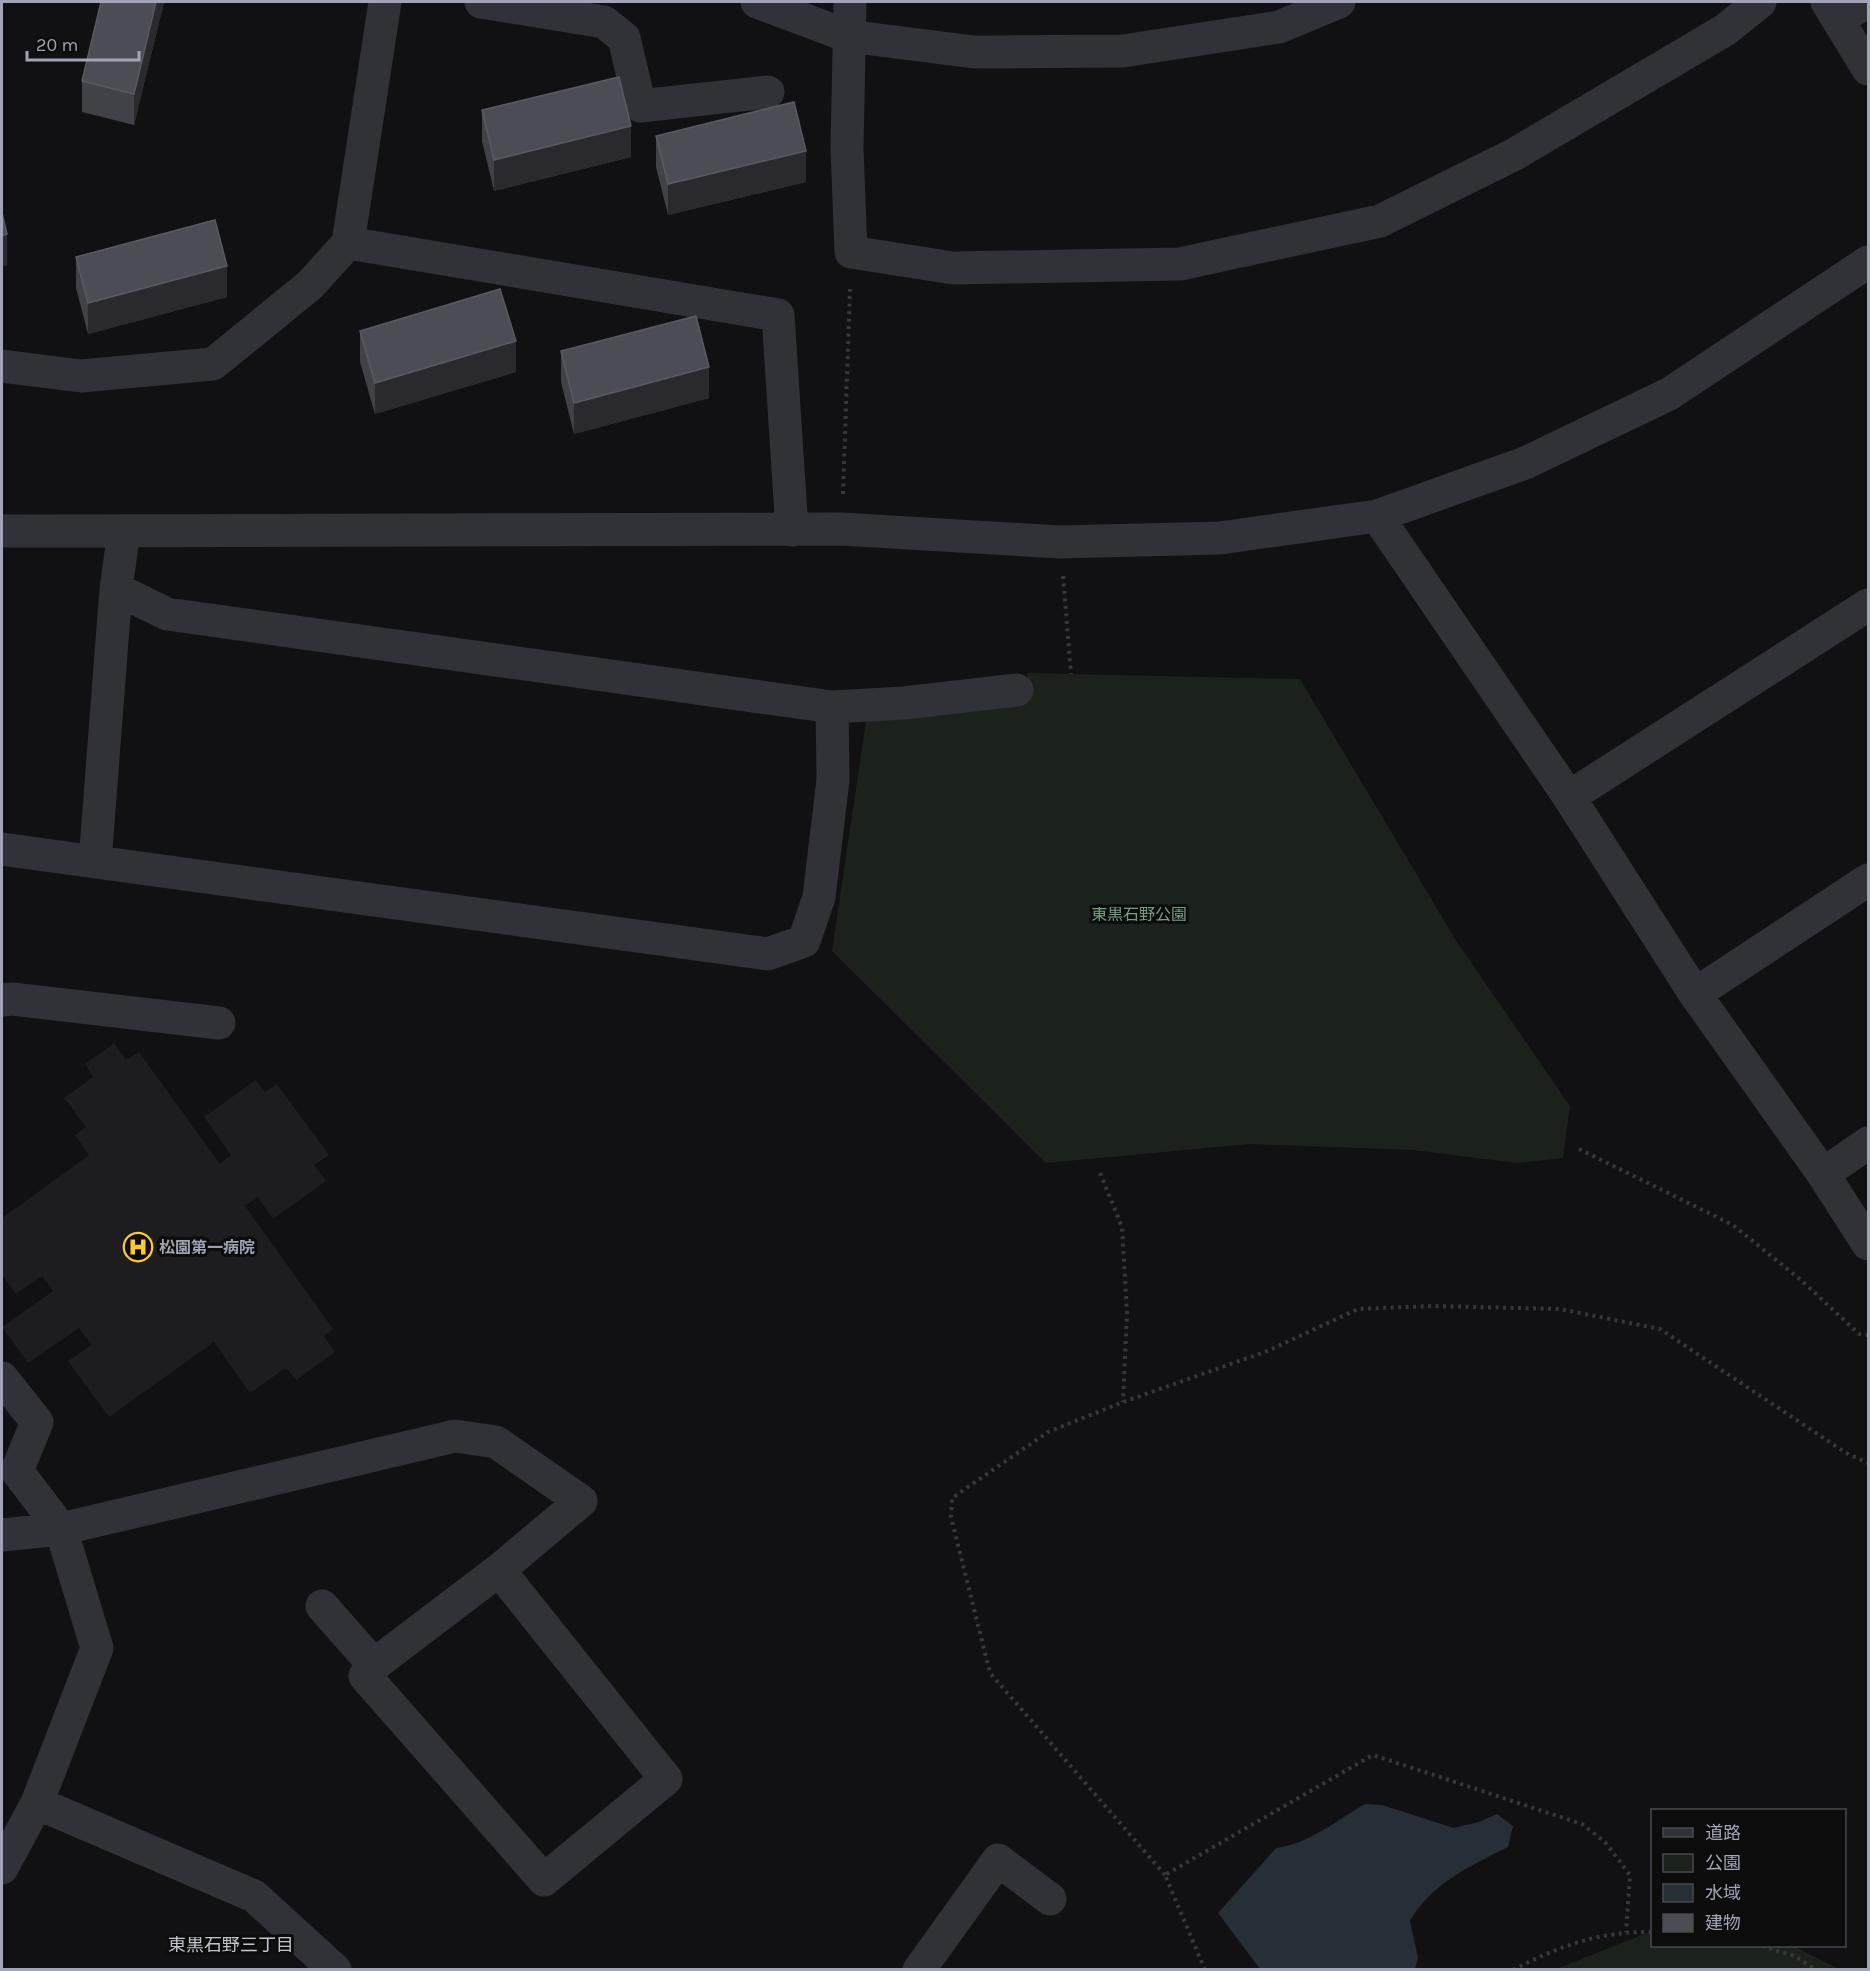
<svg xmlns="http://www.w3.org/2000/svg" width="1870" height="1971" font-family="Karla,'Noto Sans JP',sans-serif">
<style>
.built{fill:#1d1c1f}
.green{fill:#1b221c}
.water{fill:#262e36}
.lines{fill:none;stroke-linecap:round;stroke-linejoin:round}
.path{stroke:#37383e;stroke-width:4;stroke-dasharray:3 4.5;stroke-linecap:butt}
.minor{stroke:#313237;stroke-width:33}
.wall{fill:#414148}
.shaded-wall{fill:#2a292e}
.building{fill:#4c4c54;stroke:#595a63;stroke-width:1.5}
.labels{text-anchor:middle;stroke-width:6;stroke-linejoin:round;paint-order:stroke}
.park-label{font-size:16px;fill:#76a17d;stroke:#0c0c0d}
.poi-label{font-size:16px;font-weight:bold;fill:#a1a4b4;stroke:#0c0c0d;text-anchor:start}
.neighbourhood-label{font-size:18px;fill:#c2c4d0;stroke:#0c0c0d}
</style>
<rect width="100%" height="100%" fill="#111012"/>
<path class="built" d="M 114,1043 L 126,1060 L 139,1052 L 220,1164 L 231,1155 L 204,1117 L 256,1080 L 265,1092 L 277,1084 L 329,1155 L 314,1165 L 326,1181 L 273,1219 L 258,1197 L 245,1206 L 333,1329 L 324,1336 L 335,1352 L 296,1380 L 286,1368 L 250,1393 L 214,1342 L 109,1417 L 68,1361 L 91,1345 L 79,1328 L 28,1363 L 2,1327 L 53,1291 L 42,1276 L 16,1294 L 2,1275 L 2,1218 L 89,1155 L 75,1135 L 86,1127 L 64,1098 L 93,1077 L 85,1064 Z"/>
<path class="green" d="M 1027,673 L 1300,679 L 1455,939 L 1570,1106 L 1563,1158 L 1517,1163 L 1413,1150 L 1249,1144 L 1046,1163 L 832,951 L 866,721 L 1030,701 Z
M 1652,1931 L 1652,1946 L 1793,1946 L 1839,1969 L 1556,1969 Z"/>
<path class="water" d="M 1365,1804 L 1382,1805 L 1454,1828 L 1479,1822 L 1497,1814 L 1513,1826 L 1508,1847 C 1470,1866 1432,1883 1410,1921 L 1418,1958 L 1415,1969 L 1260,1969 L 1218,1913 L 1276,1848 C 1309,1844 1337,1820 1365,1804 Z"/>
<g class="lines">
<path class="path" d="M 843,494 L 850,289
M 1063,576 L 1071,674
M 1579,1149 L 1733,1225 L 1802,1281 L 1859,1334 L 1868,1335
M 1100,1173 L 1122,1227 L 1127,1313 L 1123,1402
M 1165,1875 L 990,1673 L 951,1517 L 952,1498 L 1048,1432 L 1123,1402 L 1265,1352 L 1358,1309 L 1432,1306 L 1560,1309 L 1660,1329 L 1846,1453 L 1868,1463
M 1762,1946 L 1795,1956 L 1816,1970
M 1205,1970 L 1165,1875 L 1373,1755 L 1582,1824 L 1605,1842 L 1630,1875 L 1626,1932
M 1513,1970 C 1559,1946 1600,1931 1652,1932"/>
<path class="minor" d="M 481,2 L 604,22 L 624,38 L 640,106 L 768,92
M 757,2 L 848,36 L 974,52 L 1123,51 L 1279,27 L 1339,2
M 850,2 L 847,148 L 851,252 L 953,268 L 1180,264 L 1380,221 L 1515,154 L 1725,30 L 1760,2
M 1827,2 L 1868,69
M 1838,20 L 1866,2
M 348,243 L 385,2
M 2,366 L 81,376 L 213,364 L 310,285 L 348,243 L 778,315 L 792,530
M 1377,516 L 1569,797 L 1868,605
M 2,531 L 841,529 L 1060,542 L 1220,538 L 1377,516 L 1525,463 L 1669,394 L 1868,262
M 832,707 L 904,703 L 1017,690
M 1569,797 L 1695,994
M 2,849 L 768,954 L 804,941 L 819,897 L 833,780 L 832,707 L 167,614 L 116,589 L 124,531
M 95,862 L 116,589
M 1868,880 L 1695,994 L 1823,1174 L 1868,1244
M 2,1000 L 12,999 L 219,1023
M 1823,1174 L 1868,1143
M 2,1378 L 37,1422 L 17,1471 L 61,1529 L 97,1648 L 37,1803 L 2,1868
M 2,1535 L 61,1529 L 455,1436 L 496,1442 L 581,1501 L 499,1570 L 374,1665 L 365,1676 L 544,1880 L 666,1779 L 499,1570
M 322,1606 L 374,1665
M 37,1803 L 254,1896 L 335,1970
M 919,1970 L 998,1860 L 1050,1899"/>
</g>
<path class="wall" d="M 101,2 L 164,2 L 134,125 L 82,112 L 82,81 Z
M 482,110 L 631,157 L 494,191 L 482,141 Z
M 656,136 L 806,182 L 668,215 L 656,167 Z
M 76,257 L 227,297 L 88,334 L 76,288 Z
M 360,331 L 516,372 L 375,414 L 360,362 Z
M 561,351 L 709,398 L 574,434 L 561,382 Z"/>
<path class="shaded-wall" d="M 156,2 L 164,2 L 134,125 L 134,94 Z
M 631,126 L 631,157 L 494,191 L 494,160 Z
M 806,151 L 806,182 L 668,215 L 668,184 Z
M 7,234 L 7,265 L 2,267 L 2,236 Z
M 227,266 L 227,297 L 88,334 L 88,303 Z
M 516,341 L 516,372 L 375,414 L 375,383 Z
M 709,367 L 709,398 L 574,434 L 574,403 Z"/>
<path class="building" d="M 101,2 L 156,2 L 134,94 L 82,81 Z
M 619,77 L 631,126 L 494,160 L 482,110 Z
M 794,102 L 806,151 L 668,184 L 656,136 Z
M 2,213 L 7,234 L 2,236 Z
M 215,220 L 227,266 L 88,303 L 76,257 Z
M 500,289 L 516,341 L 375,383 L 360,331 Z
M 696,316 L 709,367 L 574,403 L 561,351 Z"/>
<defs>
<g id="hospital-ring" transform="scale(1.5)"><circle r="9.5" fill="#0c0c0d" stroke="#ffcb1c" stroke-width="1.5"/><path d="M-5-5h3v3.5h4V-5h3V5h-3V1.5h-4V5h-3Z" fill="#ffcb1c"/></g>
</defs>
<g fill-rule="evenodd">
<use href="#hospital-ring" x="138" y="1247"/>
</g>
<g class="labels">
<g class="park-label">
<text x="1139" y="920">東黒石野公園</text>
</g>
<g class="poi-label">
<text x="159" y="1253">松園第一病院</text>
</g>
<g class="neighbourhood-label">
<text x="231" y="1951">東黒石野三丁目</text>
</g>
</g>
<rect width="1870" height="1971" fill="none" stroke="#a1a4b4" stroke-width="6"/>
<rect x="1651" y="1809" width="195" height="138" fill="#0c0c0d" stroke="#484950" stroke-width="1.5"/>
<rect x="1663" y="1828" width="30" height="9" fill="#313237" stroke="#484950" stroke-width="1.5"/>
<text x="1705" y="1839" font-size="18" fill="#a1a4b4">道路</text>
<rect x="1663" y="1854" width="30" height="18" fill="#1b221c" stroke="#484950" stroke-width="1.5"/>
<text x="1705" y="1869" font-size="18" fill="#a1a4b4">公園</text>
<rect x="1663" y="1884" width="30" height="18" fill="#262e36" stroke="#484950" stroke-width="1.5"/>
<text x="1705" y="1899" font-size="18" fill="#a1a4b4">水域</text>
<rect x="1663" y="1914" width="30" height="18" fill="#4c4c54" stroke="#484950" stroke-width="1.5"/>
<text x="1705" y="1929" font-size="18" fill="#a1a4b4">建物</text>
<path d="M27 51v9h112v-9" fill="none" stroke="#a1a4b4" stroke-width="3"/>
<text x="36" y="51" font-size="18" fill="#a1a4b4" stroke="#0c0c0d" stroke-width="4.5" paint-order="stroke">20 m</text>
</svg>
